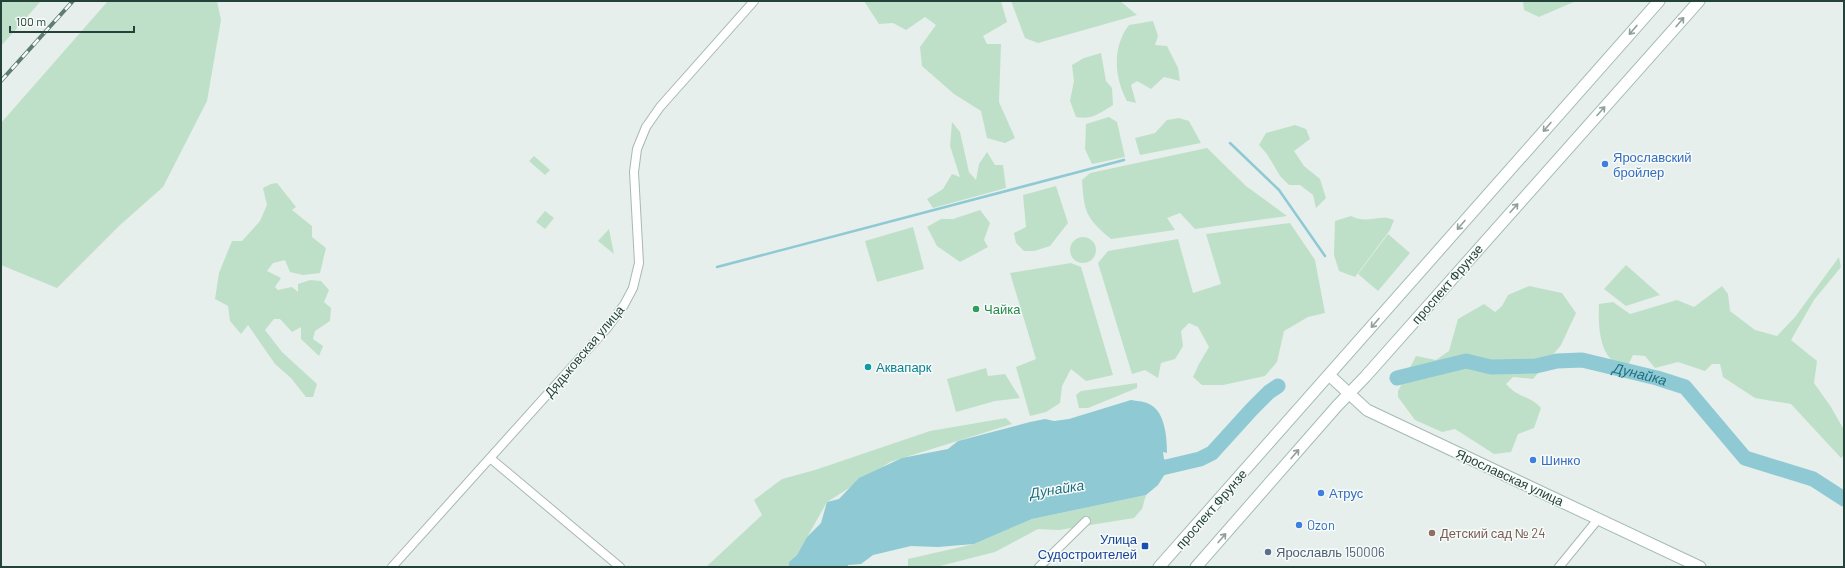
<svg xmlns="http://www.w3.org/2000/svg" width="1845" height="568" font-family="Barlow,sans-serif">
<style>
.green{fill:#bfe0c8}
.water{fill:#8ec9d4}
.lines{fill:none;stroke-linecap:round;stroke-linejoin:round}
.stream{stroke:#8ec9d4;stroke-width:2.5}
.river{stroke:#8ec9d4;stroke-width:15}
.street-casing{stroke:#a8b8b2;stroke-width:10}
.secondary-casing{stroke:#a4bbb3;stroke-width:13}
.street{stroke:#fff;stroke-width:8}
.secondary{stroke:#fff;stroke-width:11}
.rail-casing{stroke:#5f7d75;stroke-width:4}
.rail{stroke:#f7fbf9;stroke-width:2.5;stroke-dasharray:8;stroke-linecap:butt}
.oneway{stroke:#92a09c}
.shop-dot{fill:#3f7fe0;stroke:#f7fbf9;stroke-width:1.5}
.leisure-dot{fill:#2e9e5b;stroke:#f7fbf9;stroke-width:1.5}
.culture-dot{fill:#0f9aa8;stroke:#f7fbf9;stroke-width:1.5}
.education-dot{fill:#8d6e63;stroke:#f7fbf9;stroke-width:1.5}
.transit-dot{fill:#1a4fb4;stroke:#f7fbf9;stroke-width:1.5}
.service-dot{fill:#5c6f8a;stroke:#f7fbf9;stroke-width:1.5}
.labels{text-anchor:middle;stroke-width:3;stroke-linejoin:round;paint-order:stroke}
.shop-label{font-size:13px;fill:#366cbe;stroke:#f7fbf9;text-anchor:start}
.street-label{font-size:13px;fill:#24423a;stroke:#f7fbf9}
.leisure-label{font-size:13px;fill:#27864d;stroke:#f7fbf9;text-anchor:start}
.culture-label{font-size:13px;fill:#0d838f;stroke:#f7fbf9;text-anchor:start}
.education-label{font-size:13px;fill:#785e54;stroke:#f7fbf9;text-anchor:start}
.transit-label{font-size:13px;fill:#164399;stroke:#f7fbf9;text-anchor:end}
.service-label{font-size:13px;fill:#4e5e75;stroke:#f7fbf9;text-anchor:start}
.water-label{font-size:14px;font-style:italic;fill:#1c6f80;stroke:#f7fbf9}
</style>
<rect width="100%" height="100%" fill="#e6efeb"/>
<path class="green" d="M 1,1 L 41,1 L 1,46 Z
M 108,1 L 217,1 L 221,20 L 207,101 L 163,187 L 119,226 L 57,288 L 1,265 L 1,123 Z
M 864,1 L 1001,1 L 1007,22 L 983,36 L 987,44 L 1001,44 L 999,102 L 1015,138 L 1005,143 L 987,138 L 981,111 L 954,94 L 922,66 L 920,47 L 936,25 L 925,17 L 906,30 L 893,23 L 879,24 Z
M 1011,1 L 1120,1 L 1137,15 L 1038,43 L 1025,38 Z
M 1523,1 L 1576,1 L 1539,17 L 1524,10 Z
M 1153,21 L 1158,36 L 1155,45 L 1167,46 L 1178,68 L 1180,81 L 1164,77 L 1151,89 L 1137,81 L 1131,85 L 1136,103 L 1127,101 C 1114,77 1112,47 1129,25 Z
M 1101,53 L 1106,81 L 1112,88 L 1113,105 C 1100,113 1092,120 1076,117 L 1070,101 L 1074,81 L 1072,65 L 1084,58 Z
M 1109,117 L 1117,122 L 1125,157 L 1092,164 L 1085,149 L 1086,124 Z
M 1179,118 L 1189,121 L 1201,143 L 1140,155 L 1135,138 L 1155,133 L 1167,120 Z
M 952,122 L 960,132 L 969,172 L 976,180 L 979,164 L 987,152 L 995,165 L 1003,165 L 1006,188 L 933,208 L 927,199 L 943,189 L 952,174 L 960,177 L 950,146 Z
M 1295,125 L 1306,129 L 1310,139 L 1294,151 L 1304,166 L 1320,179 L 1326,198 L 1316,208 L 1313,195 L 1300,185 L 1289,185 L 1280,176 L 1267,154 L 1259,145 L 1266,133 Z
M 1207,148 L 1246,186 L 1287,216 L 1195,229 L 1180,213 L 1167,218 L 1175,230 L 1111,239 C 1086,218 1084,212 1082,180 L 1090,173 Z
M 534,156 L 550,170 L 545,175 L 529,161 Z
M 277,183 L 296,207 L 292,210 L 312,226 L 312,237 L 326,248 L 320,273 L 303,275 L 290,272 L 285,260 L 273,263 L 267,271 L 281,278 L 275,287 L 278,290 L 292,287 L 298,292 L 298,284 L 310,280 L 321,281 L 329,290 L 324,302 L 331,308 L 330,321 L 315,331 L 313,339 L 323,346 L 319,356 L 301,339 L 301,327 L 292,332 L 280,319 L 274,319 L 265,330 L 282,352 L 317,384 L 313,397 L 306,397 L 291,378 L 275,364 L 248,325 L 241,334 L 230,321 L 228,306 L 215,299 L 219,273 L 232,241 L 242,241 L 260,221 L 267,205 L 263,188 L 271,184 Z
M 1056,186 L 1068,223 L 1050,246 L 1034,251 L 1024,251 L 1016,243 L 1014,233 L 1026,227 L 1023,195 Z
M 980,210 L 990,223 L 984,240 L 988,247 L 960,262 L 937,246 L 927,227 L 941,219 L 953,219 Z
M 545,211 L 554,218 L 545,229 L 536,222 Z
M 1351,216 C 1369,225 1378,213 1394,220 L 1390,230 L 1355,277 L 1339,271 L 1334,255 L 1335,221 Z
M 1290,223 L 1315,260 L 1325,313 L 1308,317 L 1284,331 L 1277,362 L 1265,376 L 1223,385 L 1202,385 L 1193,377 L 1199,364 L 1209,347 L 1198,327 L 1189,323 L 1181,331 L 1183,346 L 1175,359 L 1161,363 L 1158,378 L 1145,370 L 1132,374 L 1098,263 L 1108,251 L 1178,239 L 1193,293 L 1221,284 L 1206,234 Z
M 913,227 L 924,269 L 877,282 L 865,241 Z
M 609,229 L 614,254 L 598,241 Z
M 1388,234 L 1410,253 L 1378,291 L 1358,274 Z
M1070 250a13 13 0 1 1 26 0a13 13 0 1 1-26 0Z
M 1839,257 L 1841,267 L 1814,300 L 1791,340 L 1817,361 L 1814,383 L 1831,407 L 1844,430 L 1844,455 L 1841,458 L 1791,404 L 1755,398 L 1723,377 L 1720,364 L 1712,364 L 1705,371 L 1678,362 L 1655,368 L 1645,356 L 1633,355 L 1628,365 C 1599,366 1598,326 1599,304 L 1613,302 L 1630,314 L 1677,300 L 1694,307 L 1722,286 L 1728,294 L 1730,311 L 1755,330 L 1777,336 L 1795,317 Z
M 1071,263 L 1081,267 L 1113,375 L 1086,381 L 1071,369 L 1062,386 L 1060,403 L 1046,412 L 1030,416 L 1016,367 L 1036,359 L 1010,273 Z
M 1626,265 L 1660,295 L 1626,306 L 1604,289 Z
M 1529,286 L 1562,293 L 1576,313 L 1561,345 L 1533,379 L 1513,377 L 1506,384 C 1518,398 1529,395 1541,408 L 1534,428 L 1518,434 L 1511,452 L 1494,454 L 1455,429 L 1442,432 L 1415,420 L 1398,397 L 1398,391 L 1416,356 L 1436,360 L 1449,351 L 1458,319 L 1484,304 L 1495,312 L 1502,306 L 1508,295 Z
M 986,368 L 988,376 L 1005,374 L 1020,398 L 995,401 L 956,412 L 947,379 Z
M 1137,383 L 1137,388 L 1088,408 L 1079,408 L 1076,395 L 1081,391 Z
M 1006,418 L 1012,424 L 890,462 L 827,502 L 797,555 L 789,562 L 789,567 L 706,567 L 762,515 L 754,500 L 782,479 L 815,470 L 930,431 Z
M 1146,495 L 1142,509 L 1134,518 L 1059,530 L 1038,529 L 995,552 L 936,567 L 908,567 L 908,559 L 974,544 L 1032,519 Z"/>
<path class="water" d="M 1131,400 C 1136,401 1144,401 1149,404 C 1165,411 1167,437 1167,453 L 1163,452 L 1164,459 L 1170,466 L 1158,485 L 1146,495 L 1032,519 L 974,544 L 938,547 L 911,546 L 873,555 L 861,564 L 848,565 L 848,567 L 789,567 L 789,562 L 797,555 L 807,537 L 821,523 L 827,502 L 839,499 L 859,478 L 902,458 L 948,449 L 958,441 L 1030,422 L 1045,419 L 1054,421 L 1069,419 Z"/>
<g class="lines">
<path class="stream" d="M 1230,143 L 1279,190 L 1325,256
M 717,267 L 1124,160"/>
<g class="river">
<path id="s1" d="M 1397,378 L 1466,361 L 1491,367 L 1536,366 L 1557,361 L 1582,360 L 1657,378 L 1685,387 L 1745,458 L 1813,479 L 1844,499"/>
<path d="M 1149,471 L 1200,459 L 1212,453 L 1252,409 L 1269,392 L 1278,386"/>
</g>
<g class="street-casing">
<path id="street" d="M 490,458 L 620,567
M 392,567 L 607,328 L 624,305 L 633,288 L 639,263 L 634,172 L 637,149 L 646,127 L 660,107 L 754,1
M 1039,567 L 1086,521
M 1559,567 L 1599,518"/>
</g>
<g class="secondary-casing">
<path id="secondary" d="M 1329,375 L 1367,410 L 1700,567
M 1159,567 L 1659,1
M 1196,567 L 1337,406 L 1365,377 L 1699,1"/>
</g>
<use href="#street" class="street"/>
<use href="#secondary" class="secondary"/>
<g class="rail-casing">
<path id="rail" d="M 1,81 L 73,1"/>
</g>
<use href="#rail" class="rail"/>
</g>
<defs><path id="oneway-shaft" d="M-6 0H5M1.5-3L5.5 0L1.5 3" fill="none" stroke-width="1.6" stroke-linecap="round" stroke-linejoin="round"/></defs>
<g class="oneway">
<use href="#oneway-shaft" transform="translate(1680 22) rotate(-49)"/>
<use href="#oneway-shaft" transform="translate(1633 30) rotate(131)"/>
<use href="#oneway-shaft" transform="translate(1601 111) rotate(-48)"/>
<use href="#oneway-shaft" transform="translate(1547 127) rotate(131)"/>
<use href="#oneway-shaft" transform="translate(1514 208) rotate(-48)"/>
<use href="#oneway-shaft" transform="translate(1461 225) rotate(131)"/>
<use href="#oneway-shaft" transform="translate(1375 323) rotate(131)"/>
<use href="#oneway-shaft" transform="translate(1295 454) rotate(-49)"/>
<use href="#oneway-shaft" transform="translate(1222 538) rotate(-49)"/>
</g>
<g class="shop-dot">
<circle cx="1605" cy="164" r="4"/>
<circle cx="1533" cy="460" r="4"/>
<circle cx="1321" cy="493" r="4"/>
<circle cx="1299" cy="525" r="4"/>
</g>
<circle class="leisure-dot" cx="976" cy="309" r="4"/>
<circle class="culture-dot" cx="868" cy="367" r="4"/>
<circle class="education-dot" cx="1432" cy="533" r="4"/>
<rect class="transit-dot" x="1141" y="542" width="8" height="8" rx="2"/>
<circle class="service-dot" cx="1268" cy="552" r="4"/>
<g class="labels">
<g class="shop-label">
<text x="1613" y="162">Ярославский<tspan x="1613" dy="15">бройлер</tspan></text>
<text x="1541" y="465">Шинко</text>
<text x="1329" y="498">Атрус</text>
<text x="1307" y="530">Ozon</text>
</g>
<g class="street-label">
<text transform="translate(1447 284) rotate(-49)" y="5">проспект Фрунзе</text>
<text transform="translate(584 351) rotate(-50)" y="5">Дядьковская улица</text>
<text transform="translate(1510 477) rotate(25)" y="5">Ярославская улица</text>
<text transform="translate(1211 509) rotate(-49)" y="5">проспект Фрунзе</text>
</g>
<g class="leisure-label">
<text x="984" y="314">Чайка</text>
</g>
<g class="culture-label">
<text x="876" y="372">Аквапарк</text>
</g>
<g class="education-label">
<text x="1440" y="538">Детский сад № 24</text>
</g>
<g class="transit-label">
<text x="1137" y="544">Улица<tspan x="1137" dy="15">Судостроителей</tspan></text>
</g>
<g class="service-label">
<text x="1276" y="557">Ярославль 150006</text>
</g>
<g class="water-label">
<text dy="5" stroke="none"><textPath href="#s1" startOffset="248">Дунайка</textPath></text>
<text transform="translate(1057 489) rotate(-9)" y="5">Дунайка</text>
</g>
</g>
<rect width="1845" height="568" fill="none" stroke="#24423a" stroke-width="4"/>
<path d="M10 26v6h124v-6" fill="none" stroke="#24423a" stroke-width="2"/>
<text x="16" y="26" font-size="12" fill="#24423a" stroke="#f7fbf9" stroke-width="3" paint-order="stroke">100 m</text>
</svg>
